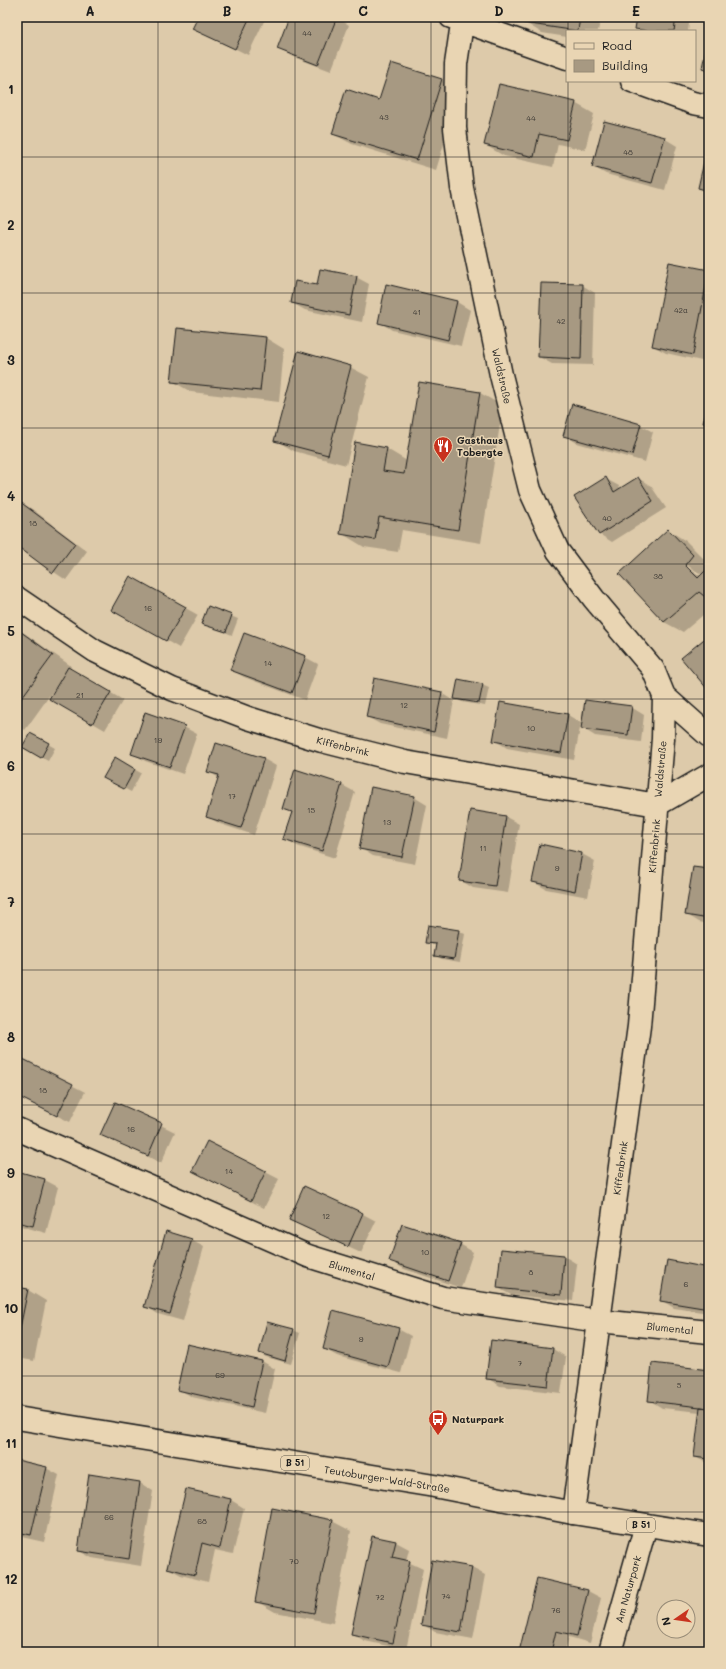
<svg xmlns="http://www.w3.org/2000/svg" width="726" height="1669" font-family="Mali,sans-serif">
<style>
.shadow{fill:#0003;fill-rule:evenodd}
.building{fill:#a79982;stroke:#1c1c1c}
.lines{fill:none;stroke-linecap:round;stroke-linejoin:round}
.street-casing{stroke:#1c1c1c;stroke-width:25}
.primary-casing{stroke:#1c1c1c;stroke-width:25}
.street{stroke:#e9d5b3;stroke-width:22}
.primary{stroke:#e9d5b3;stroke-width:22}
.grid{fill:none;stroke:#1c1c1c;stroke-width:1;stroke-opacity:0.55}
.labels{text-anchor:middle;stroke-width:3;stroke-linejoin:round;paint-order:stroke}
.number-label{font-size:8px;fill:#3f3b36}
.shield{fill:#e9d5b3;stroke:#5a5449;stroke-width:1}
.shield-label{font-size:9px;font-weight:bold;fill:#1c1c1c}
.street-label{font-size:10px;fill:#1c1c1c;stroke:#e9d5b3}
.poi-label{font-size:10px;font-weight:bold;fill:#1c1c1c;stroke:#e9d5b3;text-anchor:start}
.neatline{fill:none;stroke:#1c1c1c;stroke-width:1.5}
.grid-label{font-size:13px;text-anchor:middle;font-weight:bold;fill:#1c1c1c}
</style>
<rect width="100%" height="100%" fill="#ddcaaa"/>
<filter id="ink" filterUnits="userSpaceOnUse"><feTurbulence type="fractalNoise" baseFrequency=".025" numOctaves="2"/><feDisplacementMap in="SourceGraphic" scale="8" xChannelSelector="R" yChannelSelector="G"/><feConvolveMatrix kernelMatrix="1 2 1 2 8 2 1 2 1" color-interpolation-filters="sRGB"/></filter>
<g filter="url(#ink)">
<path class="shadow" d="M 199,17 L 266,17 L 248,55 L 194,28 Z
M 290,17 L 336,17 L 349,25 L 331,71 L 291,56 L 278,48 Z
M 525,17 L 601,17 L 598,31 L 567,31 L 567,37 L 542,33 L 524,22 Z
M 638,17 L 690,17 L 688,31 L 641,31 L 636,28 Z
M 442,80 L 460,91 L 436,170 L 352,144 L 333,134 L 380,101 Z
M 575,103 L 594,114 L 585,150 L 558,144 L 553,167 L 504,156 L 485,145 Z
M 664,138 L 677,146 L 665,190 L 606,174 L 593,167 Z
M 709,146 L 709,193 L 699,188 Z
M 670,263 L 709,271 L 709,346 L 706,362 L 666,353 L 653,346 Z
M 356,277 L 369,284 L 362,322 L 305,310 L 292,303 L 317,286 Z
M 582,285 L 595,293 L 593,365 L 552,364 L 539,357 Z
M 387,286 L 457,302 L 470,310 L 461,346 L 392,330 L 379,322 Z
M 266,338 L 284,349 L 279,402 L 191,392 L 172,381 Z
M 350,367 L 369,377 L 346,465 L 294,451 L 275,440 Z
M 480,393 L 503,406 L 481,543 L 402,530 L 398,552 L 364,547 L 341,533 L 387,449 L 407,461 Z
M 640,425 L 653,432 L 645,462 L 577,443 L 564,435 Z
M 638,478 L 651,486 L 666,508 L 612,542 L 599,534 L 606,479 L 619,486 L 621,489 Z
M 19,502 L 32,509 L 87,551 L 66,580 L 54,572 L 17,544 L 17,505 Z
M 668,530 L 686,541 L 709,564 L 709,610 L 683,632 L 664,622 ZM 681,562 L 703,575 L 701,576 L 680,564 Z
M 130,577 L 198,615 L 179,648 L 112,609 Z
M 231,616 L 238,619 L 232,635 L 203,623 Z
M 17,628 L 71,666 L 70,669 L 123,700 L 105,730 L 51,699 L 56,689 L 55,688 L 25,730 L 17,725 Z
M 305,657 L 318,664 L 305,700 L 244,677 L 231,670 Z
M 482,685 L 489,688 L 485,706 L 462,702 L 455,698 Z
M 441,693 L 454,701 L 447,738 L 380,724 L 367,717 Z
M 501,703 L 568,715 L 581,723 L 574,760 L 507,748 L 494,740 Z
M 631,707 L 644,715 L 641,742 L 595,736 L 582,728 Z
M 184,727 L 197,734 L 183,774 L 145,761 L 132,753 Z
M 30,734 L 55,748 L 48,761 L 23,747 Z
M 116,759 L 141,773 L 131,792 L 105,778 Z
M 264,759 L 276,766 L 254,835 L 220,824 L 207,816 L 219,778 L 208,771 Z
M 296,770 L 342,785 L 355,792 L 335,858 L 297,846 L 284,838 L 292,813 L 284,808 Z
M 414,797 L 427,805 L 415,864 L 373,856 L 360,848 Z
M 506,817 L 519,824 L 508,893 L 473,888 L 460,880 Z
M 540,846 L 582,854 L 595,861 L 588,897 L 546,889 L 533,882 Z
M 709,870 L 709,924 L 699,922 L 686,914 Z
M 458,931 L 465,934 L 460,962 L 442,959 L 435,955 L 437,946 L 426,942 Z
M 17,1057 L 85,1092 L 70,1122 L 17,1096 Z
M 116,1103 L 175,1132 L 161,1163 L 102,1134 Z
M 207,1142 L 279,1179 L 264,1208 L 193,1171 Z
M 17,1172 L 45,1180 L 58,1187 L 46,1233 L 17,1225 Z
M 304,1187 L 363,1214 L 376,1221 L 361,1253 L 303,1227 L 290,1219 Z
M 191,1240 L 204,1247 L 183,1321 L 158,1314 L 145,1306 Z
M 460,1244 L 473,1252 L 461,1288 L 404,1269 L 391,1261 Z
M 502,1250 L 564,1256 L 577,1264 L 573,1301 L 511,1295 L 498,1288 Z
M 709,1269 L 709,1313 L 674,1308 L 661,1300 Z
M 17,1288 L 28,1290 L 46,1301 L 34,1361 L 17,1358 Z
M 398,1329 L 411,1336 L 401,1373 L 337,1356 L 324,1349 Z
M 293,1330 L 300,1333 L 291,1364 L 266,1357 L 260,1353 Z
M 492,1341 L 553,1349 L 566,1357 L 561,1393 L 500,1386 L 487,1378 Z
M 262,1361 L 275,1369 L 265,1413 L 192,1397 L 179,1389 Z
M 709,1371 L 709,1464 L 695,1457 L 700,1412 L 662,1408 L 649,1400 Z
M 17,1461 L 46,1468 L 59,1475 L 44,1542 L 17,1536 Z
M 90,1475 L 140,1483 L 153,1491 L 141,1566 L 92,1558 L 79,1551 Z
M 187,1490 L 231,1500 L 244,1508 L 233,1554 L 215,1550 L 208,1582 L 181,1575 L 168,1568 Z
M 332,1521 L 351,1531 L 333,1623 L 275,1612 L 256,1601 Z
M 396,1542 L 409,1549 L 406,1561 L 423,1569 L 406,1650 L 365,1641 L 352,1634 Z
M 433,1561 L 472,1568 L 485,1575 L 473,1639 L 435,1632 L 422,1624 Z
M 538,1579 L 588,1591 L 601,1598 L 590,1643 L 569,1637 L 565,1652 L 520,1652 Z"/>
<path class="building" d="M 198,17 L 250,17 L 235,49 L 192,29 Z
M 289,17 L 337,17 L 318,65 L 277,49 Z
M 524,17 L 580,17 L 578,31 L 523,23 Z
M 637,17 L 676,17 L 674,31 L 648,31 L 635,29 Z
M 709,33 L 709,70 L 702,68 Z
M 391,63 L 442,79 L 417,160 L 332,134 L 346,89 L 379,100 Z
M 499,84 L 576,102 L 567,140 L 539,134 L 534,157 L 484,145 Z
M 604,121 L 665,137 L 652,183 L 592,167 Z
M 708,144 L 709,144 L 709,191 L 698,188 Z
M 669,262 L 709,270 L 693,355 L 652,346 Z
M 320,269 L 357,276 L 349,315 L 291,303 L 295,281 L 317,285 Z
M 541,283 L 583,284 L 581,359 L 538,357 Z
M 386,284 L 457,301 L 448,340 L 378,323 Z
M 177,328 L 266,337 L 260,391 L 171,382 Z
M 298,351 L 351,366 L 328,455 L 274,441 Z
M 419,382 L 480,392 L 458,530 L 379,517 L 375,540 L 340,534 L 355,442 L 387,448 L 383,471 L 404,474 Z
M 709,400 L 709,425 L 703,423 Z
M 572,404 L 641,424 L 632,455 L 563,436 Z
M 606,477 L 614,492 L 638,477 L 653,501 L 599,535 L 574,497 Z
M 19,501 L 75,543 L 53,573 L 17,546 L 17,503 Z
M 668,529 L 693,555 L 685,565 L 698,578 L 709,567 L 709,600 L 699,592 L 664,622 L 619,574 Z
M 130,576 L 186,607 L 166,641 L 111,610 Z
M 208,606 L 232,615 L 226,632 L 201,624 Z
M 17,629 L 53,655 L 17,704 Z
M 244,633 L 306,656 L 292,693 L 230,670 Z
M 709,635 L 709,691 L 681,658 Z
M 68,667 L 111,692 L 92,724 L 49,699 Z
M 374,678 L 442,692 L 434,732 L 366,717 Z
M 458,679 L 483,684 L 479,703 L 454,699 Z
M 585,700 L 632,706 L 628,735 L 581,729 Z
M 500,702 L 568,714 L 561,753 L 493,741 Z
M 145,712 L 185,726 L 170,767 L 131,754 Z
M 30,733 L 49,743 L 41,758 L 22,747 Z
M 216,743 L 264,758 L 241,828 L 206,817 L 219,775 L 207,772 Z
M 115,757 L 135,769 L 124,789 L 103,778 Z
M 295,769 L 342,784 L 322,851 L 283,839 L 292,812 L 283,809 Z
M 371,787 L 415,796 L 402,857 L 359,849 Z
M 470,810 L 506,816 L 495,886 L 459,881 Z
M 540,844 L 582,853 L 575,891 L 532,882 Z
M 693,867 L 709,869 L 709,919 L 685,915 Z
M 428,925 L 459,930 L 454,959 L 434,956 L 436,944 L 425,943 Z
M 17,1056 L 73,1084 L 57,1116 L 17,1096 Z
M 115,1102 L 162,1123 L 148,1156 L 100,1135 Z
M 207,1141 L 266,1171 L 251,1201 L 192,1171 Z
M 17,1171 L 45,1179 L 33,1226 L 17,1222 Z
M 304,1186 L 363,1213 L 348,1247 L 289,1220 Z
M 402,1224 L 461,1243 L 448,1281 L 389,1261 Z
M 166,1231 L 192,1239 L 170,1314 L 144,1307 Z
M 501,1249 L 564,1255 L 561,1295 L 497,1288 Z
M 667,1260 L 709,1268 L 709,1309 L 660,1301 Z
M 17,1287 L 28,1289 L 17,1343 Z
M 333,1310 L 399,1328 L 388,1367 L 323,1349 Z
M 267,1322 L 294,1329 L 285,1361 L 259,1353 Z
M 491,1340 L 553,1348 L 548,1386 L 486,1379 Z
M 187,1344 L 262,1361 L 252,1407 L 177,1390 Z
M 652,1363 L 709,1370 L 709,1408 L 648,1401 Z
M 700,1407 L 709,1408 L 709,1459 L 694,1457 Z
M 17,1460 L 47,1467 L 31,1535 L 17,1532 Z
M 89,1474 L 140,1482 L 129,1559 L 78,1551 Z
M 186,1489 L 231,1499 L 220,1548 L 202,1543 L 195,1575 L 167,1568 Z
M 272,1508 L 333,1520 L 314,1613 L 255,1602 Z
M 372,1536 L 396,1541 L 392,1557 L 410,1561 L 393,1643 L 351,1634 Z
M 432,1560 L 472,1567 L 461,1632 L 421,1625 Z
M 537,1578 L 588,1590 L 577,1636 L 556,1631 L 551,1652 L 519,1652 Z"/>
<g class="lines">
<g class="street-casing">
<path id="street" d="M 451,17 L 567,58
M 463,17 L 456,64 L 455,128 L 462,188 L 501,375 L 530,490 L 558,551 L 594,599 L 653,669 L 664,696 L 663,739 L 639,1026 L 573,1513
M 632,81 L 693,103 L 709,106
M 17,598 L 95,651 L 172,689 L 248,718 L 322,741 L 405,762 L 657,805
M 664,696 L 709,736
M 657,805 L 709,775
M 17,1129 L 308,1256 L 443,1298 L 599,1321 L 709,1332
M 610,1652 L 646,1525"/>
</g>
<g class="primary-casing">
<path id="primary" d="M 17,1418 L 434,1486 L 573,1513 L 709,1535"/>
</g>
<use href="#street" class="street"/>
<use href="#primary" class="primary"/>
</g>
</g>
<path class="grid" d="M 158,17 L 158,1652M 295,17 L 295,1652M 431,17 L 431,1652M 568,17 L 568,31M 568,81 L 568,1652M 17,157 L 709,157M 17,293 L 709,293M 17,428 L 709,428M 17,564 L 709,564M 17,699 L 709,699M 17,834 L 709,834M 17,970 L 709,970M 17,1105 L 709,1105M 17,1241 L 709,1241M 17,1376 L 709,1376M 17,1512 L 709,1512"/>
<defs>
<g id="restaurant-pin" transform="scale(1)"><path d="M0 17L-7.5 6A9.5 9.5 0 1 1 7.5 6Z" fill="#c8321e" stroke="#e9d5b3"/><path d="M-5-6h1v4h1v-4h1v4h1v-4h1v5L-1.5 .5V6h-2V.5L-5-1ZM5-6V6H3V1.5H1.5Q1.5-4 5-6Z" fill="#fff"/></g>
<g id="bus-pin" transform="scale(1)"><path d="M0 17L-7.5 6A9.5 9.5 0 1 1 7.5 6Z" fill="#c8321e" stroke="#e9d5b3"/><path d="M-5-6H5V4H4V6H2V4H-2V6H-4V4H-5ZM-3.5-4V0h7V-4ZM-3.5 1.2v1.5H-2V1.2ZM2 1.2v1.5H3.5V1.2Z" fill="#fff"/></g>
</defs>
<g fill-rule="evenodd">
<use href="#restaurant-pin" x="443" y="446"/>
<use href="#bus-pin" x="438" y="1419"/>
</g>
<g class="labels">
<g class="number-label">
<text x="307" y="36">44</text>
<text x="384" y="120">43</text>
<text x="531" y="121">44</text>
<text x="628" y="155">48</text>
<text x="681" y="313">42a</text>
<text x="417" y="315">41</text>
<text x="561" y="324">42</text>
<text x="607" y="521">40</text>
<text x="33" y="526">18</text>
<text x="658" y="579">38</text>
<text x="148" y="611">16</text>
<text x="268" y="666">14</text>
<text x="80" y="698">21</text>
<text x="404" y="708">12</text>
<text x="531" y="731">10</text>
<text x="158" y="743">19</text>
<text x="232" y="799">17</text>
<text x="311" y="813">15</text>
<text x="387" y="825">13</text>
<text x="483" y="851">11</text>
<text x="557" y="871">9</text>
<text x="43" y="1093">18</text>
<text x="131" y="1132">16</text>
<text x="229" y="1174">14</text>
<text x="326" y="1219">12</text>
<text x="425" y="1255">10</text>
<text x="531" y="1275">8</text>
<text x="686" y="1287">6</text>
<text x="361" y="1342">9</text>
<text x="520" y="1366">7</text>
<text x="220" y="1378">69</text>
<text x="679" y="1388">5</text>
<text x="109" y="1520">66</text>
<text x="202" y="1524">68</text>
<text x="294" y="1564">70</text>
<text x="446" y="1599">74</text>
<text x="380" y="1600">72</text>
<text x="556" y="1613">76</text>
</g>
<g class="shield">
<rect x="281" y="1456" width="28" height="14" rx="3"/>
<rect x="627" y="1518" width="28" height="14" rx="3"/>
</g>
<g class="shield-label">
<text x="295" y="1466">B 51</text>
<text x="641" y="1528">B 51</text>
</g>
<g class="street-label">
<text transform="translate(502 376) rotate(77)" y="4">Waldstraße</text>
<text transform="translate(343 746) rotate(14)" y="4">Kiffenbrink</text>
<text transform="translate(660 769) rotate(-85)" y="4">Waldstraße</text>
<text transform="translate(654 846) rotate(-85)" y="4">Kiffenbrink</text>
<text transform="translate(620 1168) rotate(-82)" y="4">Kiffenbrink</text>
<text transform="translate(352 1270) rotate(17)" y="4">Blumental</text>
<text transform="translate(670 1328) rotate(6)" y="4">Blumental</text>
<text transform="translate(387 1479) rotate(9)" y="4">Teutoburger-Wald-Straße</text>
<text transform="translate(628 1589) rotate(-74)" y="4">Am Naturpark</text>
</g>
<g class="poi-label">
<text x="457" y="444">Gasthaus<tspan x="457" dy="12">Tobergte</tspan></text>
<text x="452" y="1423">Naturpark</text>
</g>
</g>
<rect width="726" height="1669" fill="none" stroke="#e9d5b3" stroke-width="44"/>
<rect x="566" y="30" width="130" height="52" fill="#e9d5b3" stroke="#978b77"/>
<rect x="574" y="43" width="20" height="6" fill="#e9d5b3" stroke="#978b77"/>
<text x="602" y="50" font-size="12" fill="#1c1c1c">Road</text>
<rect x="574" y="60" width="20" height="12" fill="#a79982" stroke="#978b77"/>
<text x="602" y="70" font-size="12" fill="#1c1c1c">Building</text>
<g transform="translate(676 1619) rotate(257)"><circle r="19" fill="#e9d5b3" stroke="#978b77"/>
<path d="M0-3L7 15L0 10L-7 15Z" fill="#c8321e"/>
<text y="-6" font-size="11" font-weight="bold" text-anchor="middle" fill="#1c1c1c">N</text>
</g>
<rect x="22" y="22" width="682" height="1625" class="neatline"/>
<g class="grid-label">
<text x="90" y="16">A</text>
<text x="227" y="16">B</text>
<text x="363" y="16">C</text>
<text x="499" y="16">D</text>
<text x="636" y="16">E</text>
<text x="11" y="94">1</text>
<text x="11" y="230">2</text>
<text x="11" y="365">3</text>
<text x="11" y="501">4</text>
<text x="11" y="636">5</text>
<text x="11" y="771">6</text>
<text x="11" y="907">7</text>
<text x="11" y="1042">8</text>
<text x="11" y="1178">9</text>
<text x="11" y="1313">10</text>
<text x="11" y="1448">11</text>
<text x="11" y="1584">12</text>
</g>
</svg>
